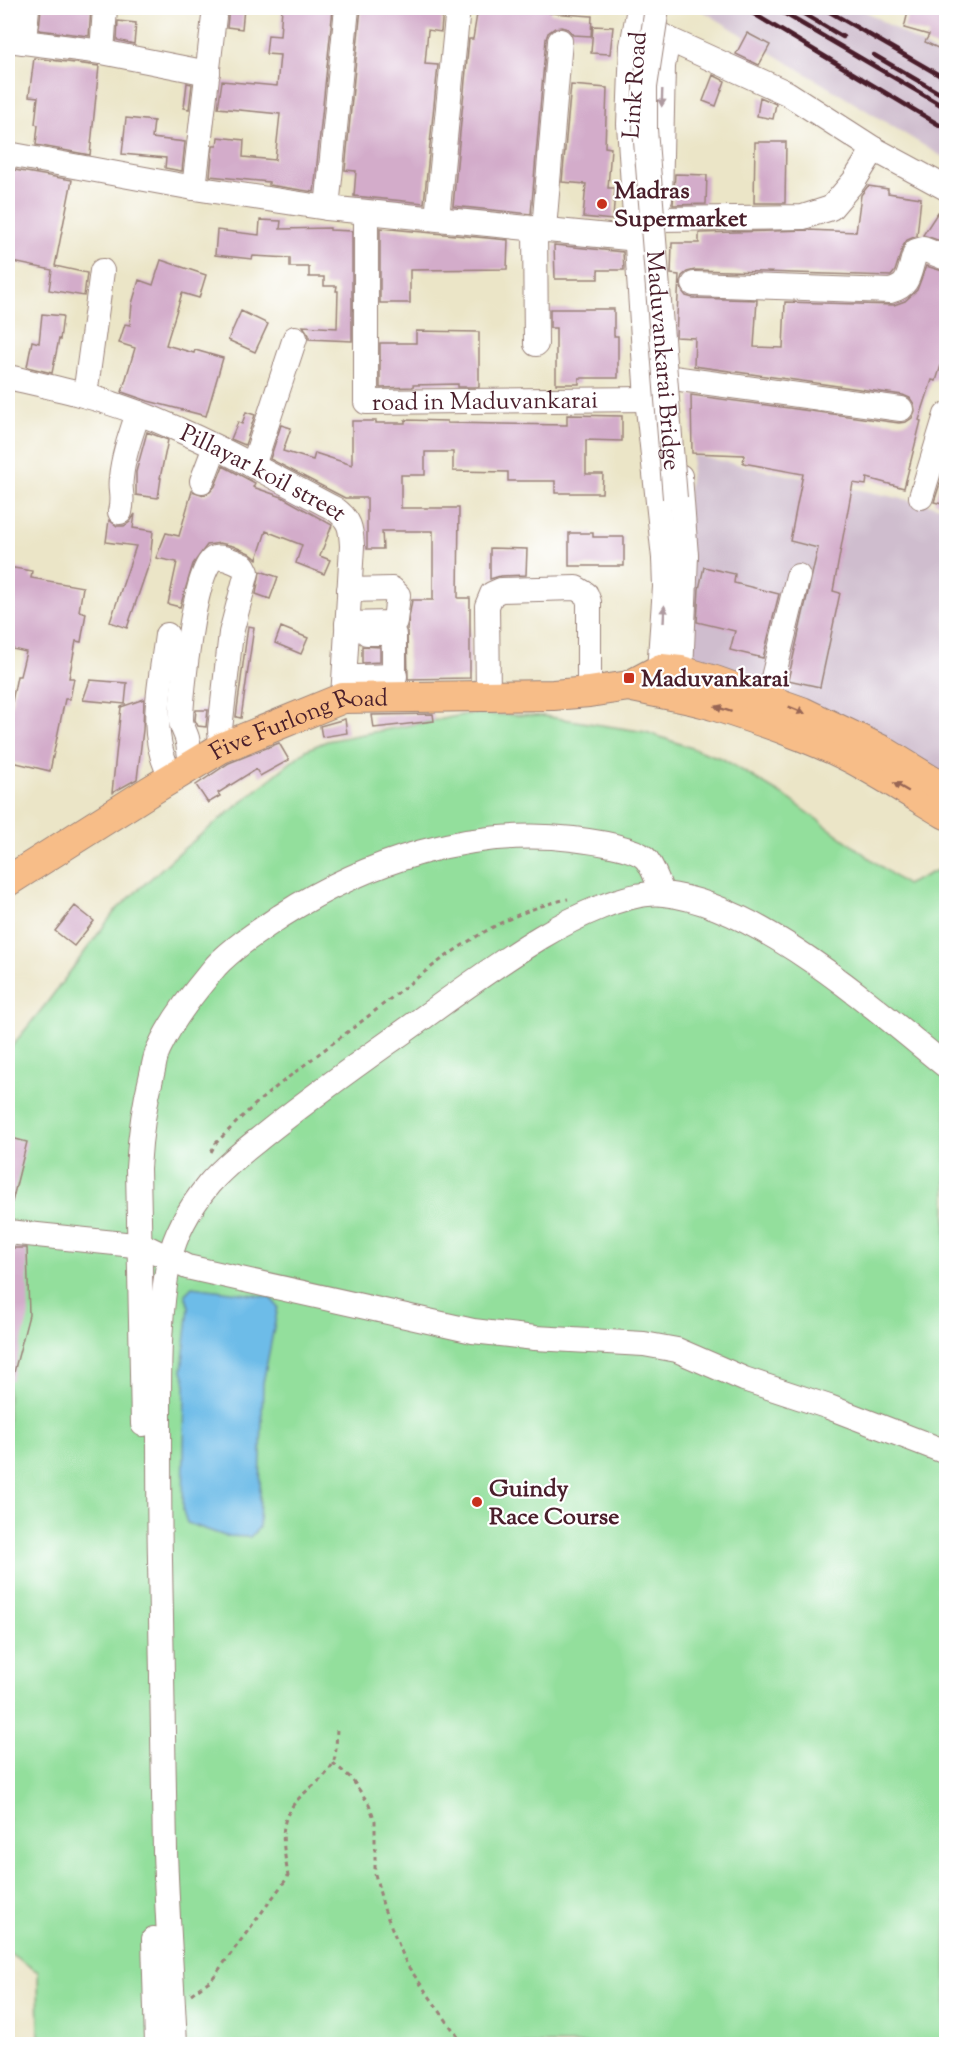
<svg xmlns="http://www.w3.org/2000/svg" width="954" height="2052" font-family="'Sorts Mill Goudy',serif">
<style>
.industrial{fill:#cfbdce}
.green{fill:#93df9c;stroke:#6e7f64;stroke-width:1.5}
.water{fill:#6dbce8;stroke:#5c6e8a;stroke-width:1.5}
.building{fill:#d3acca}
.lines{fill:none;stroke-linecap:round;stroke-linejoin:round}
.minor-casing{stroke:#9a8279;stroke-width:26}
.major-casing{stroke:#9a8279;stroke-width:32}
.path{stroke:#9a8279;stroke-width:3;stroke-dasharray:4.5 4.5;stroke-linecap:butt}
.minor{stroke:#fff;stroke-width:24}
.major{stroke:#f7bd88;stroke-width:30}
.rail{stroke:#4a1f2b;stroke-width:4.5}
.minor-bridge-casing{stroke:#9a8279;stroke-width:26;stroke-linecap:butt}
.minor-bridge{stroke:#fff;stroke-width:24}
.oneway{fill:#ae9aa0}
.oneway2{fill:#986655}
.poi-dot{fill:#c8321e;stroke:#fff;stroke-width:2}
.labels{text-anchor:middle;stroke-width:4.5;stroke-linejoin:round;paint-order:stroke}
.street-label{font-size:24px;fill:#4a1f2b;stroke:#fff}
.poi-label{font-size:24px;font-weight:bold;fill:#4a1f2b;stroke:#fff;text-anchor:start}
</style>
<rect width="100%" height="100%" fill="#fff"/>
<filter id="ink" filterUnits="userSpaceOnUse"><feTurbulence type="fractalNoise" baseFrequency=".0167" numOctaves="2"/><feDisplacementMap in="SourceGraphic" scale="12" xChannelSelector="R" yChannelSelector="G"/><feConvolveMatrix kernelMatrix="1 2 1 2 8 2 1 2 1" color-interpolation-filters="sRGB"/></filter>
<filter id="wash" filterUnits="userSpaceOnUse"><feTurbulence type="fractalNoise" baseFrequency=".008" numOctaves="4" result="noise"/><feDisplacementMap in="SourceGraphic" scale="24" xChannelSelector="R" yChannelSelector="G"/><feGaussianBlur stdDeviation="1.35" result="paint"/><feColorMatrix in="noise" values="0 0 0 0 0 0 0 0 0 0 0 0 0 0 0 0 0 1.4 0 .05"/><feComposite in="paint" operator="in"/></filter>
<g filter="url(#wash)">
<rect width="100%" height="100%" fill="#ebe5c7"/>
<path class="industrial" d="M 698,8 L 860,8 L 946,59 L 946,159 Z
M 693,455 L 946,508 L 946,801 L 687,652 L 675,597 Z"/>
<path class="green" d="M 468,714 L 543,716 L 646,732 L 723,759 L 791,800 L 906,885 L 946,866 L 946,2044 L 39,2044 L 38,1972 L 8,1952 L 8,1051 L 46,1004 L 115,911 L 181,851 L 306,750 L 327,741 Z"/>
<path class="water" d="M 192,1287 L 270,1297 L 278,1307 L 263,1383 L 259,1528 L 250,1537 L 225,1536 L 187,1523 L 183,1511 L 185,1379 L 182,1371 L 189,1307 L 185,1294 Z"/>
<g id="blocks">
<path class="building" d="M 41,8 L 91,8 L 89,36 L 39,30 Z
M 229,8 L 244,8 L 242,29 L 227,27 Z
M 282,8 L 333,8 L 314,192 L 269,185 L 269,182 L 210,176 L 213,146 L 217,146 L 218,137 L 244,140 L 243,157 L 275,160 L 280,114 L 218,108 L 222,81 L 277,86 L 280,55 L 266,54 L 268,35 L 280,36 Z
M 361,8 L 443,8 L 441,32 L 428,30 L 425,64 L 438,65 L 424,203 L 354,196 L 356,171 L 345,170 Z
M 478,8 L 552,8 L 550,13 L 592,16 L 591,36 L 573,35 L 568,29 L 561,27 L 555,28 L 548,33 L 546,39 L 531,214 L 453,206 L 469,39 L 473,39 Z
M 909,8 L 946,8 L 946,41 L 942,50 L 925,42 L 929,35 L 904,28 Z
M 118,21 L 136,23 L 134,44 L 117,40 Z
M 593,26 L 613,27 L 610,54 L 591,53 Z
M 747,33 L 770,45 L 759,65 L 736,54 Z
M 34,58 L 99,66 L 90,155 L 36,145 L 38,125 L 35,124 L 38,97 L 29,96 Z
M 713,75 L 725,81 L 716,106 L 703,101 Z
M 187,83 L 192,84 L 189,109 L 184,108 Z
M 571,85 L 607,88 L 605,147 L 611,148 L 608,188 L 615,188 L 613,220 L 583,217 L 586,184 L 562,182 Z
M 760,97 L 776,104 L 773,119 L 757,116 Z
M 126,118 L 154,121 L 152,138 L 185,142 L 182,171 L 165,168 L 166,158 L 122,154 Z
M 755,142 L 786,142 L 785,203 L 754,203 Z
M 9,169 L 72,180 L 55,266 L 87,273 L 84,296 L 49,290 L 52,270 L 8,261 Z
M 675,174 L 707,175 L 706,204 L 673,205 Z
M 868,186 L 888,189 L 888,193 L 921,198 L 917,236 L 907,240 L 903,246 L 895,271 L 891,276 L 695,270 L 687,272 L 682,276 L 680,283 L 682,291 L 686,296 L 693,298 L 757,300 L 754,347 L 783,348 L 785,302 L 894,305 L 905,301 L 917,290 L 926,266 L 946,272 L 946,350 L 936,381 L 932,380 L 919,420 L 921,421 L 904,488 L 867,478 L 866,485 L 853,483 L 833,591 L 840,593 L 820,687 L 788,680 L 818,548 L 790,541 L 803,474 L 743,463 L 744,455 L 692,453 L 691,395 L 899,423 L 906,422 L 912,418 L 915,411 L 914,404 L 910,398 L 903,395 L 694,366 L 695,338 L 676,337 L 679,275 L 671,274 L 672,243 L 699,243 L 699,233 L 808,230 L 856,232 L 861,195 Z
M 938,212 L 946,217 L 946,243 L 923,235 Z
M 260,220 L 281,221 L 280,229 L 330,228 L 330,230 L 352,231 L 352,341 L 309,339 L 309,335 L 303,326 L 337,328 L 338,291 L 336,291 L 337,286 L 324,286 L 324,277 L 309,277 L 309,267 L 290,267 L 290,258 L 253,256 L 252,259 L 215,255 L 217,230 L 259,235 Z
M 380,228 L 508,240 L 507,269 L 410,270 L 410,303 L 380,303 Z
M 554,245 L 623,252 L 624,270 L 598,270 L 598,279 L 555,279 Z
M 161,260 L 206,275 L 199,298 L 182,293 L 166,345 L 194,353 L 195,350 L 223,358 L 206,416 L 148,401 L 122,392 L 135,348 L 119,343 L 125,324 L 130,325 L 132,304 L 139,280 L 153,285 Z
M 550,309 L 614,309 L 614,336 L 618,336 L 618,378 L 579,378 L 579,384 L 556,384 L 556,328 L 550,328 Z
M 241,311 L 268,324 L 255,352 L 228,340 Z
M 42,314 L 63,316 L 60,340 L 59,339 L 52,373 L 27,367 L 32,341 L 39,343 Z
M 416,331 L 479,332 L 479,387 L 458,387 L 458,384 L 413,385 L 413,387 L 380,388 L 380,343 L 416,343 Z
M 246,412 L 255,415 L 245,445 L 231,439 L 238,422 L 242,424 Z
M 567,415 L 622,416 L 622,441 L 586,440 L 586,474 L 603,474 L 602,493 L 555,493 L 555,481 L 508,481 L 508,472 L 453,471 L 453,452 L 425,452 L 425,475 L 401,475 L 401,508 L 459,508 L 458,598 L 470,598 L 470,678 L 408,679 L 407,629 L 412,600 L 433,600 L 433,531 L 382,531 L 383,549 L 367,549 L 367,498 L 345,498 L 270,459 L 281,425 L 291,428 L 283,451 L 313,460 L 315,453 L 352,465 L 352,421 L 376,421 L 376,423 L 405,423 L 405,420 L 447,421 L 447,423 L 567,425 Z
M 147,432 L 168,440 L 160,478 L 161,478 L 158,498 L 136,495 L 136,472 Z
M 946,465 L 946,505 L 934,502 Z
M 223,466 L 255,483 L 253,487 L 282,497 L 332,525 L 320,556 L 330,560 L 324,574 L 296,563 L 302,545 L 266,531 L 257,559 L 249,553 L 233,546 L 220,543 L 207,545 L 193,564 L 180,607 L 168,604 L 177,562 L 156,558 L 166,533 L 179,536 L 192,491 L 204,495 L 210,492 L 215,486 Z
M 135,514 L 133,528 L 153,531 L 150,561 L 127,628 L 110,622 L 136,546 L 106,542 L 109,520 L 117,526 L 124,526 L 130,522 Z
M 569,533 L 593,533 L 593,537 L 624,537 L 624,566 L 569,566 Z
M 490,548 L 527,549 L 526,575 L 500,576 L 490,579 Z
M 8,567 L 32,571 L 31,578 L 83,587 L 79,611 L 86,613 L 81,642 L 76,641 L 69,678 L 74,678 L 70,699 L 65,699 L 50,771 L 8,761 L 8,722 L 17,676 L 20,676 L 26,652 L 8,648 Z
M 704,567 L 735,574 L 734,583 L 779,594 L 763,658 L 730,650 L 735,631 L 697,622 L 699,589 Z
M 260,571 L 278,577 L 270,599 L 256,594 Z
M 248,626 L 254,627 L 241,718 L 236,717 Z
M 281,627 L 308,638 L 301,654 L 275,643 Z
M 362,646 L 380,647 L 380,662 L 362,663 Z
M 90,680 L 127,683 L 125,704 L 83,700 Z
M 144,699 L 143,730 L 137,779 L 112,793 L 121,707 Z
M 196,710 L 208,710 L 206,727 L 198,726 L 195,720 Z
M 433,714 L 434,721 L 374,728 L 372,715 Z
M 345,719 L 347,733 L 322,737 L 320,726 Z
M 279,743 L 289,760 L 260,776 L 256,769 L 218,793 L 220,796 L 208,803 L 196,785 L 229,763 Z
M 75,906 L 94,921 L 74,946 L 55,931 Z
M 8,1137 L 27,1142 L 12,1202 L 8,1201 Z
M 8,1248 L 27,1248 L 29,1315 L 12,1380 L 8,1380 Z"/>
</g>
</g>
<g filter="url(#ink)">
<use href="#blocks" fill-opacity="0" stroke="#9a8279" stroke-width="1.5"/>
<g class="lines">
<g class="minor-casing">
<g id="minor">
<path d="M 639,8 L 632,46 L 629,124 L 647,399 L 664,558"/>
<path d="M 654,31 L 668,39 L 787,93 L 874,149"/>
<path d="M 8,40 L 102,52 L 208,73"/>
<path d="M 24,42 L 27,8"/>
<path d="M 102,52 L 105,8"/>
<path d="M 8,154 L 194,188 L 327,208 L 638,239"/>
<path d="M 194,188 L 215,8"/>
<path d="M 660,199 L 663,66 L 668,39"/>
<path d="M 327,208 L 347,8"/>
<path id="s1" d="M 366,213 L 366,402 L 647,399"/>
<path d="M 437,218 L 458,8"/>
<path d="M 661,219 L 803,217 L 831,208 L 854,181 L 874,149 L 946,188"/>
<path d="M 535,228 L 536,344"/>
<path d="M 544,229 L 560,41"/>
<path d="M 694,284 L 890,291 C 912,286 908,270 916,251 L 923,249 L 946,258"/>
<path id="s2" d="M 8,377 C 51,387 94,396 136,412 C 205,438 270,475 335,509 C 350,520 351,528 352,546 L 343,698"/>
<path d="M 673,378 L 901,409"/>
<path d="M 85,395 L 102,271"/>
<path d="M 253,466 L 295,338"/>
<path d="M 680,476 L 686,556"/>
<path d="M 202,481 L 215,447"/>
<path d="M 921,497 L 946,415"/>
<path d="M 120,512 C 124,496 119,491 121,478 C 123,456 131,434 138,413"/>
<path d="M 347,624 L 391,623 L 395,621 L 398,595 L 392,589 L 349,590"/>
<path d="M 367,633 L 389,633 L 394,635 L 394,697"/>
<path d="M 167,635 C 161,683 146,734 172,778"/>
<path d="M 358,677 L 395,676"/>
<path d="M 658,685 L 665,587 L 664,558 L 666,544"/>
<path d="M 678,689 L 681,671 L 686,556 L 683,541"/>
<path d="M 488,696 L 487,606 L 492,594 L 501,590 L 576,588 L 586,594 L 589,602 L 589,692"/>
<path d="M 768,698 L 798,576"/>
<path d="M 191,766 C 190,757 189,747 187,738 C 185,732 182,727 181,721 C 181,696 194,571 213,559 C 221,554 236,563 244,566 L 247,572 L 231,633 L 220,729 L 221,748"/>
<path d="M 8,1232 L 144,1246 L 187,1267 L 473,1331 L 535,1338 L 644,1344 L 677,1350 L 744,1379 L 829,1407 L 946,1452"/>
<path d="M 143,1424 L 138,1168 C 140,1136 144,1105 152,1074 C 154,1066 155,1056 159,1048 C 173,1018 195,991 216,966 C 234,947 259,931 281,916 C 366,861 471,827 573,839 C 590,841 637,847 647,860 C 654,869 658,882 662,893"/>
<path d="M 154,1939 L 157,2044"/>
<path d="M 175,2044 C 172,1980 167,1915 165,1851 C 163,1754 162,1657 160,1560 C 159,1510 159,1461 159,1411 C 159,1362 159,1310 169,1261 C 175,1234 191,1206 209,1184 C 226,1164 248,1148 269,1131 C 308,1100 348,1071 389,1042 C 439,1007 488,969 541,937 C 571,919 628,890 664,894 C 758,904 873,1007 946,1066"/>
</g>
</g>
<g class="major-casing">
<g id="major">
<path d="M 629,686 C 656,693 683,696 710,704 C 759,720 809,736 855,760 C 886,777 916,796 946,814"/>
<path id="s3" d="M 8,881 L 150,791 L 221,748 L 343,698 L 553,695 L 589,692 L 629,686 L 661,669 L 681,671 L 715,681 L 802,712 L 883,751 L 946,790"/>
</g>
</g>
<path class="path" d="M 211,1152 L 216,1143 C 232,1127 248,1110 265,1096 C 298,1069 332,1044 366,1018 C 427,970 490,915 568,899
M 333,1763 L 351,1778 L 369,1804 L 375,1821 L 375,1874 L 384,1909 L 407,1965 L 463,2044
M 191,1994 L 212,1979 L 288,1877 C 286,1858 279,1834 287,1816 C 297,1791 324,1784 333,1763 C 337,1753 336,1740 337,1730"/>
<use href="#minor" class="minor"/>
<use href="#major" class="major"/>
<path class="rail" d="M 744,8 L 946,129
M 775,8 L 946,108
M 794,8 L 843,37
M 823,8 L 946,79
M 874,55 L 946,97"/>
<g class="minor-bridge-casing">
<g id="minor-bridge">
<path id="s4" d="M 657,8 L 645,87 L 645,129 L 675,498"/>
</g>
</g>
<use href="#minor-bridge" class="minor-bridge"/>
</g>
<defs><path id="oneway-solid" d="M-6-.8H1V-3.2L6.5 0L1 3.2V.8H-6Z" transform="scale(1.5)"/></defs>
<g class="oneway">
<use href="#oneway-solid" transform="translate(662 98) rotate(92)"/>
<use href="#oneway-solid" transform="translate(664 614) rotate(-87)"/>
</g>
<g class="oneway2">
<use href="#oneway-solid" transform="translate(723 709) rotate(-162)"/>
<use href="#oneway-solid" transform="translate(797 710) rotate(22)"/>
<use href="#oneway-solid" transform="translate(901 787) rotate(-150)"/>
</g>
</g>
<g class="poi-dot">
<circle cx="602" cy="204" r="6"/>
<rect x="623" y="672" width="12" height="12" rx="3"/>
<circle cx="477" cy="1502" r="6"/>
</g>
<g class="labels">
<g class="street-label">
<text transform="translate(634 85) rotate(-86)" y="8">Link Road</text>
<text dy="8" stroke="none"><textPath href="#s4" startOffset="354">Maduvankarai Bridge</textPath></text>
<text dy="8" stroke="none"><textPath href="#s1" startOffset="308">road in Maduvankarai</textPath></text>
<text dy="8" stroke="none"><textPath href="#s2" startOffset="274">Pillayar koil street</textPath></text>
<text dy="8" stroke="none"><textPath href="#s3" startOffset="334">Five Furlong Road</textPath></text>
</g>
<g class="poi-label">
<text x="614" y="198">Madras<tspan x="614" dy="28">Supermarket</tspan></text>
<text x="641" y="686">Maduvankarai</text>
<text x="489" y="1496">Guindy<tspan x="489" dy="28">Race Course</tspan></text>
</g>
</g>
<rect width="954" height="2052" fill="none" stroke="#fff" stroke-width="30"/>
</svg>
